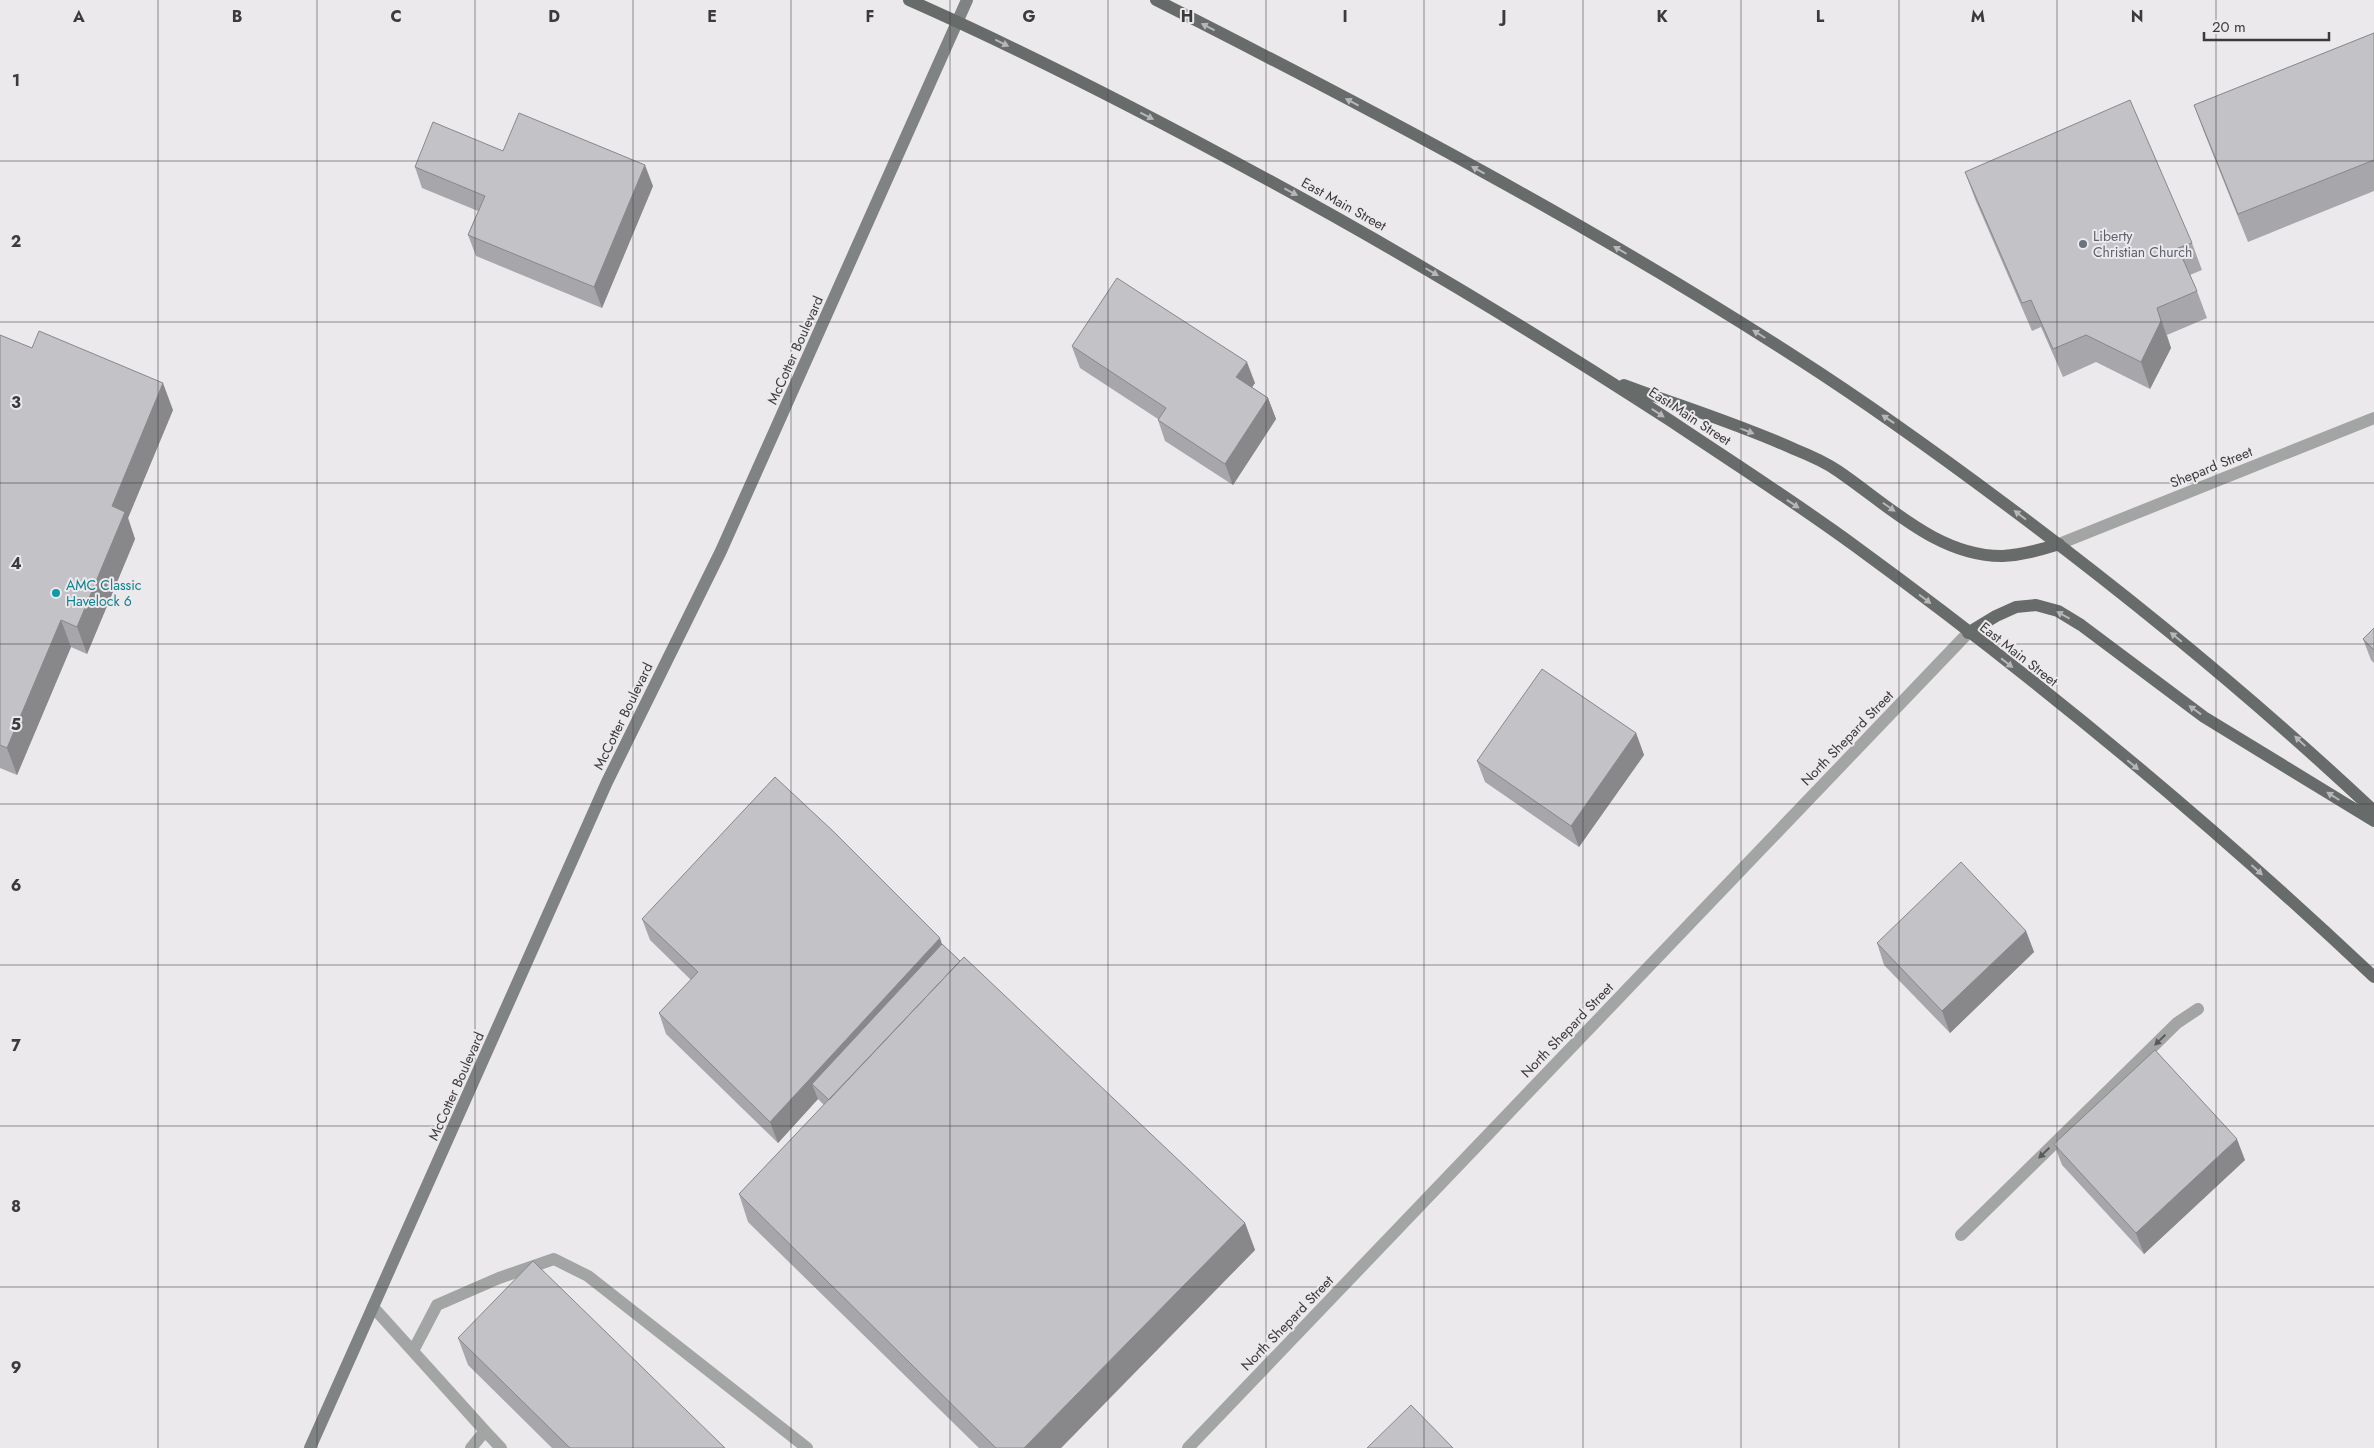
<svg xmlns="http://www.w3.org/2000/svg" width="2374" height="1448" font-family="Jost,sans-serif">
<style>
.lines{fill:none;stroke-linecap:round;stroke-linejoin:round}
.lane{stroke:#a3a5a5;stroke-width:12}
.street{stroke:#a3a5a5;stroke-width:12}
.secondary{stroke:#808383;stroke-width:12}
.primary{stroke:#676c6b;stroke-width:12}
.wall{fill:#a7a7ab}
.shaded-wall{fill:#88888b}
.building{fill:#c2c2c7;stroke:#88888b}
.oneway{fill:#b7b7b9}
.oneway2{fill:#5a5a5c}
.grid{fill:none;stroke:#3b3a3c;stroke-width:1;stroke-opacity:0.55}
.worship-dot{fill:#6b7280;stroke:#ece9ed;stroke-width:2}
.culture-dot{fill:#0f9aa8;stroke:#ece9ed;stroke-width:2}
.labels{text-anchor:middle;stroke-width:4;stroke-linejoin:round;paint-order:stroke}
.street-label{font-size:14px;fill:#3b3a3c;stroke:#ece9ed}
.worship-label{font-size:14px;fill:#5b616d;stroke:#ece9ed;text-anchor:start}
.culture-label{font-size:14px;fill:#0d838f;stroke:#ece9ed;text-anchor:start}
.grid-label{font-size:16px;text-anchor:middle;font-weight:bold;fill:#3b3a3c;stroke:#ece9ed;stroke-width:4;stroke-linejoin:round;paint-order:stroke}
</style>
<rect width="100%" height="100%" fill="#ece9ed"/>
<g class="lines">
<path class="lane" d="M 1961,1235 L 2177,1023 L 2198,1009
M 373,1307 L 485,1431 L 471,1448
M 413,1351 L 437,1305 L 499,1278 L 554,1259 L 588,1276 L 807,1448
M 485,1431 L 501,1448"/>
<path class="street" d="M 2059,544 L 2374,418
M 1188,1448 L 1968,633"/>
<path class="secondary" d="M 310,1448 L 607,782 L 721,551 L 967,0"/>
<path class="primary" d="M 909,0 C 1029,53 1145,113 1259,175 C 1400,251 1537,334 1671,421 C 1732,462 1795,502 1855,546 C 2036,678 2211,823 2374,977
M 1156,0 C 1375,111 1593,226 1800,360 C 1870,405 1938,454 2005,504 C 2134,600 2257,701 2374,811
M 1624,385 C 1680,406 1739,424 1794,449 C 1809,455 1825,462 1838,471 C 1888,505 1939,557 2003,556 C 2023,555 2040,550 2059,544
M 1968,633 L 1996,616 L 2016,607 L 2036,605 L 2058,611 L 2081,625 L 2204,717 L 2374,821"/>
</g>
<path class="wall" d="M 2374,33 L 2374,191 L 2248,242 L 2204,132 L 2194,105 Z
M 503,151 L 653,186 L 602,308 L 476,256 L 468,235 L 478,211 L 422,188 L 415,167 Z
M 1965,172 L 2192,243 L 2202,270 L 2190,275 L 2197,291 L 2207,318 L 2167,335 L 2171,348 L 2150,389 L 2096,362 L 2063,377 L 2041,327 L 2032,331 L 1975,199 Z
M 0,335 L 173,410 L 128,518 L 135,539 L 87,654 L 71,647 L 17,775 L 0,768 Z
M 1072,347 L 1255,383 L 1252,387 L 1268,398 L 1276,419 L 1233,485 L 1165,441 L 1158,420 L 1158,419 L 1080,368 Z
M 2374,628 L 2374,663 L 2371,660 L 2363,639 Z
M 1636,733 L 1644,755 L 1579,847 L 1485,782 L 1477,761 Z
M 642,919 L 942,944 L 1245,1223 L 1255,1250 L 1061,1448 L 979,1448 L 748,1222 L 739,1194 L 824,1105 L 818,1099 L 778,1143 L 666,1034 L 659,1013 L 691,980 L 650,940 Z
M 2026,931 L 2034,952 L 1950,1033 L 1884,965 L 1877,943 Z
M 2054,1144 L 2245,1160 L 2144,1254 L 2062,1165 Z
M 458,1338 L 725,1448 L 552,1448 L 468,1365 Z"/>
<path class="shaded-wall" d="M 645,165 L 653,186 L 602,308 L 594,287 Z
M 2157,308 L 2171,348 L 2150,389 L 2141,362 Z
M 1247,362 L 1255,383 L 1244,399 L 1236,377 Z
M 163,383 L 173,410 L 128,518 L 135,539 L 87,654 L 77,627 L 112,506 Z
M 1268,398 L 1276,419 L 1233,485 L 1225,464 Z
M 61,620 L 71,647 L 17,775 L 7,748 Z
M 1636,733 L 1644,755 L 1579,847 L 1571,826 Z
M 2026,931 L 2034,952 L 1950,1033 L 1942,1011 Z
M 940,938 L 947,959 L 812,1084 L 818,1099 L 778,1143 L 770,1122 Z
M 2237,1139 L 2245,1160 L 2144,1254 L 2136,1233 Z
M 1245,1223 L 1255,1250 L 1061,1448 L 1024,1448 Z"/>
<path class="building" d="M 2374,33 L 2374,160 L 2238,214 L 2194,105 Z
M 2130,100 L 2192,243 L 2178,248 L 2197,291 L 2157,308 L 2161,321 L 2141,362 L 2086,335 L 2053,349 L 2031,300 L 2022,303 L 1965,172 Z
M 519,113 L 645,165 L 594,287 L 468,235 L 485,196 L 415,167 L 433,122 L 503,151 Z
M 1117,278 L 1247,362 L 1236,377 L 1268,398 L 1225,464 L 1158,420 L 1166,408 L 1072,346 Z
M 39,331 L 163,383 L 112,506 L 125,512 L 77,627 L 61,620 L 7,748 L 0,745 L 0,335 L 32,348 Z
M 2374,628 L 2374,650 L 2363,639 Z
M 1542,669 L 1636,733 L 1571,826 L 1477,761 Z
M 775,777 L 834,832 L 940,938 L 770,1122 L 659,1013 L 698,972 L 642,919 Z
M 1961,862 L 2026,931 L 1942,1011 L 1877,943 Z
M 942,944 L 960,961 L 829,1100 L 812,1084 Z
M 964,957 L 1245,1223 L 1024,1448 L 996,1448 L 739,1194 Z
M 2155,1050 L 2237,1139 L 2136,1233 L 2054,1144 Z
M 533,1261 L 725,1448 L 570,1448 L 458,1338 Z
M 1411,1405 L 1453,1448 L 1367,1448 Z"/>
<defs><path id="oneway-solid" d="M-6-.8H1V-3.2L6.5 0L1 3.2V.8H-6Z" transform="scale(1.25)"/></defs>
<g class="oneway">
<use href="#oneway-solid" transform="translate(1208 27) rotate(-153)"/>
<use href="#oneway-solid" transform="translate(1002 43) rotate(26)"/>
<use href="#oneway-solid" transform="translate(1352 102) rotate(-152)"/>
<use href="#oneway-solid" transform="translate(1147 116) rotate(27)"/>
<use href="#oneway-solid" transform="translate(1478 170) rotate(-151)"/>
<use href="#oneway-solid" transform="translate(1291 192) rotate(28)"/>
<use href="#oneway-solid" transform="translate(1620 250) rotate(-150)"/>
<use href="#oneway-solid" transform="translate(1432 272) rotate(30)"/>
<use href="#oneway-solid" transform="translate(1759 334) rotate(-148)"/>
<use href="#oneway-solid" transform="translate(1658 413) rotate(33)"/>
<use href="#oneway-solid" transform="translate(1888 419) rotate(-146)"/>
<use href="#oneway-solid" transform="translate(1747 431) rotate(21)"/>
<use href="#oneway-solid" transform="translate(1793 504) rotate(34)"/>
<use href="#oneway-solid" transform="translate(1889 507) rotate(35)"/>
<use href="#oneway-solid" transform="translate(2020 515) rotate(-143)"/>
<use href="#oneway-solid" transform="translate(1925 599) rotate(37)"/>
<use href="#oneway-solid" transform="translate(2063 615) rotate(-152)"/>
<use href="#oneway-solid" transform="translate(2176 637) rotate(-141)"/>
<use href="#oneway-solid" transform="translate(2007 663) rotate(38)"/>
<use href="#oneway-solid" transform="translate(2195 710) rotate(-144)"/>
<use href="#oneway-solid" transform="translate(2300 741) rotate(-137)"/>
<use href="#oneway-solid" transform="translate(2133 765) rotate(40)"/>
<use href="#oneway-solid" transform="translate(2333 796) rotate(-148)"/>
<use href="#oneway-solid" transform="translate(2257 870) rotate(42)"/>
</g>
<g class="oneway2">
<use href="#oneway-solid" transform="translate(2160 1040) rotate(136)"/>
<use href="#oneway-solid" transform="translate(2044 1153) rotate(136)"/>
</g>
<path class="grid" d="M 158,0 L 158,1448M 317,0 L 317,1448M 475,0 L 475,1448M 633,0 L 633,1448M 791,0 L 791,1448M 950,0 L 950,1448M 1108,0 L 1108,1448M 1266,0 L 1266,1448M 1424,0 L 1424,1448M 1583,0 L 1583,1448M 1741,0 L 1741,1448M 1899,0 L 1899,1448M 2057,0 L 2057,1448M 2216,0 L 2216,1448M 0,161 L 2374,161M 0,322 L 2374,322M 0,483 L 2374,483M 0,644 L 2374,644M 0,804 L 2374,804M 0,965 L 2374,965M 0,1126 L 2374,1126M 0,1287 L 2374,1287"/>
<circle class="worship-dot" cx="2083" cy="244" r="5"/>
<circle class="culture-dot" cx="56" cy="593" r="5"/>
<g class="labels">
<g class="street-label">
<text transform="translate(1344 204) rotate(29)" y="5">East Main Street</text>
<text transform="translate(795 350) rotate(-66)" y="5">McCotter Boulevard</text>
<text transform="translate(1690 416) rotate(33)" y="5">East Main Street</text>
<text transform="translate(2211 467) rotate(-22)" y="5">Shepard Street</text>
<text transform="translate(2019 654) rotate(38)" y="5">East Main Street</text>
<text transform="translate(623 716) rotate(-64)" y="5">McCotter Boulevard</text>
<text transform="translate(1847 738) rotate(-46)" y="5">North Shepard Street</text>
<text transform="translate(1567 1030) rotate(-46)" y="5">North Shepard Street</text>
<text transform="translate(456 1086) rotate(-66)" y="5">McCotter Boulevard</text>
<text transform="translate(1287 1323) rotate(-46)" y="5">North Shepard Street</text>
</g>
<g class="worship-label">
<text x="2093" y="241">Liberty<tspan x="2093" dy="16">Christian Church</tspan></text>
</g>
<g class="culture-label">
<text x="66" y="590">AMC Classic<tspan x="66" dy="16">Havelock 6</tspan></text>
</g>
</g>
<g class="grid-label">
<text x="79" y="22">A</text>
<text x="237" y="22">B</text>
<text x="396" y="22">C</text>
<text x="554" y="22">D</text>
<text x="712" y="22">E</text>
<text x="870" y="22">F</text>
<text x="1029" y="22">G</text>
<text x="1187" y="22">H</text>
<text x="1345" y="22">I</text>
<text x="1504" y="22">J</text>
<text x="1662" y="22">K</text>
<text x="1820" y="22">L</text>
<text x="1978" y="22">M</text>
<text x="2137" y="22">N</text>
<text x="16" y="86">1</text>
<text x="16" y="247">2</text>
<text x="16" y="408">3</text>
<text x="16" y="569">4</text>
<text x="16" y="730">5</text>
<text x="16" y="891">6</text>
<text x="16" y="1051">7</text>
<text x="16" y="1212">8</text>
<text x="16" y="1373">9</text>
</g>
<path d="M2204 32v8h125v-8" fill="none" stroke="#3b3a3c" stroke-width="2.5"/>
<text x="2212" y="32" font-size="15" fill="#3b3a3c" stroke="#ece9ed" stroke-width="4" paint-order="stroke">20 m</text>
</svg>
